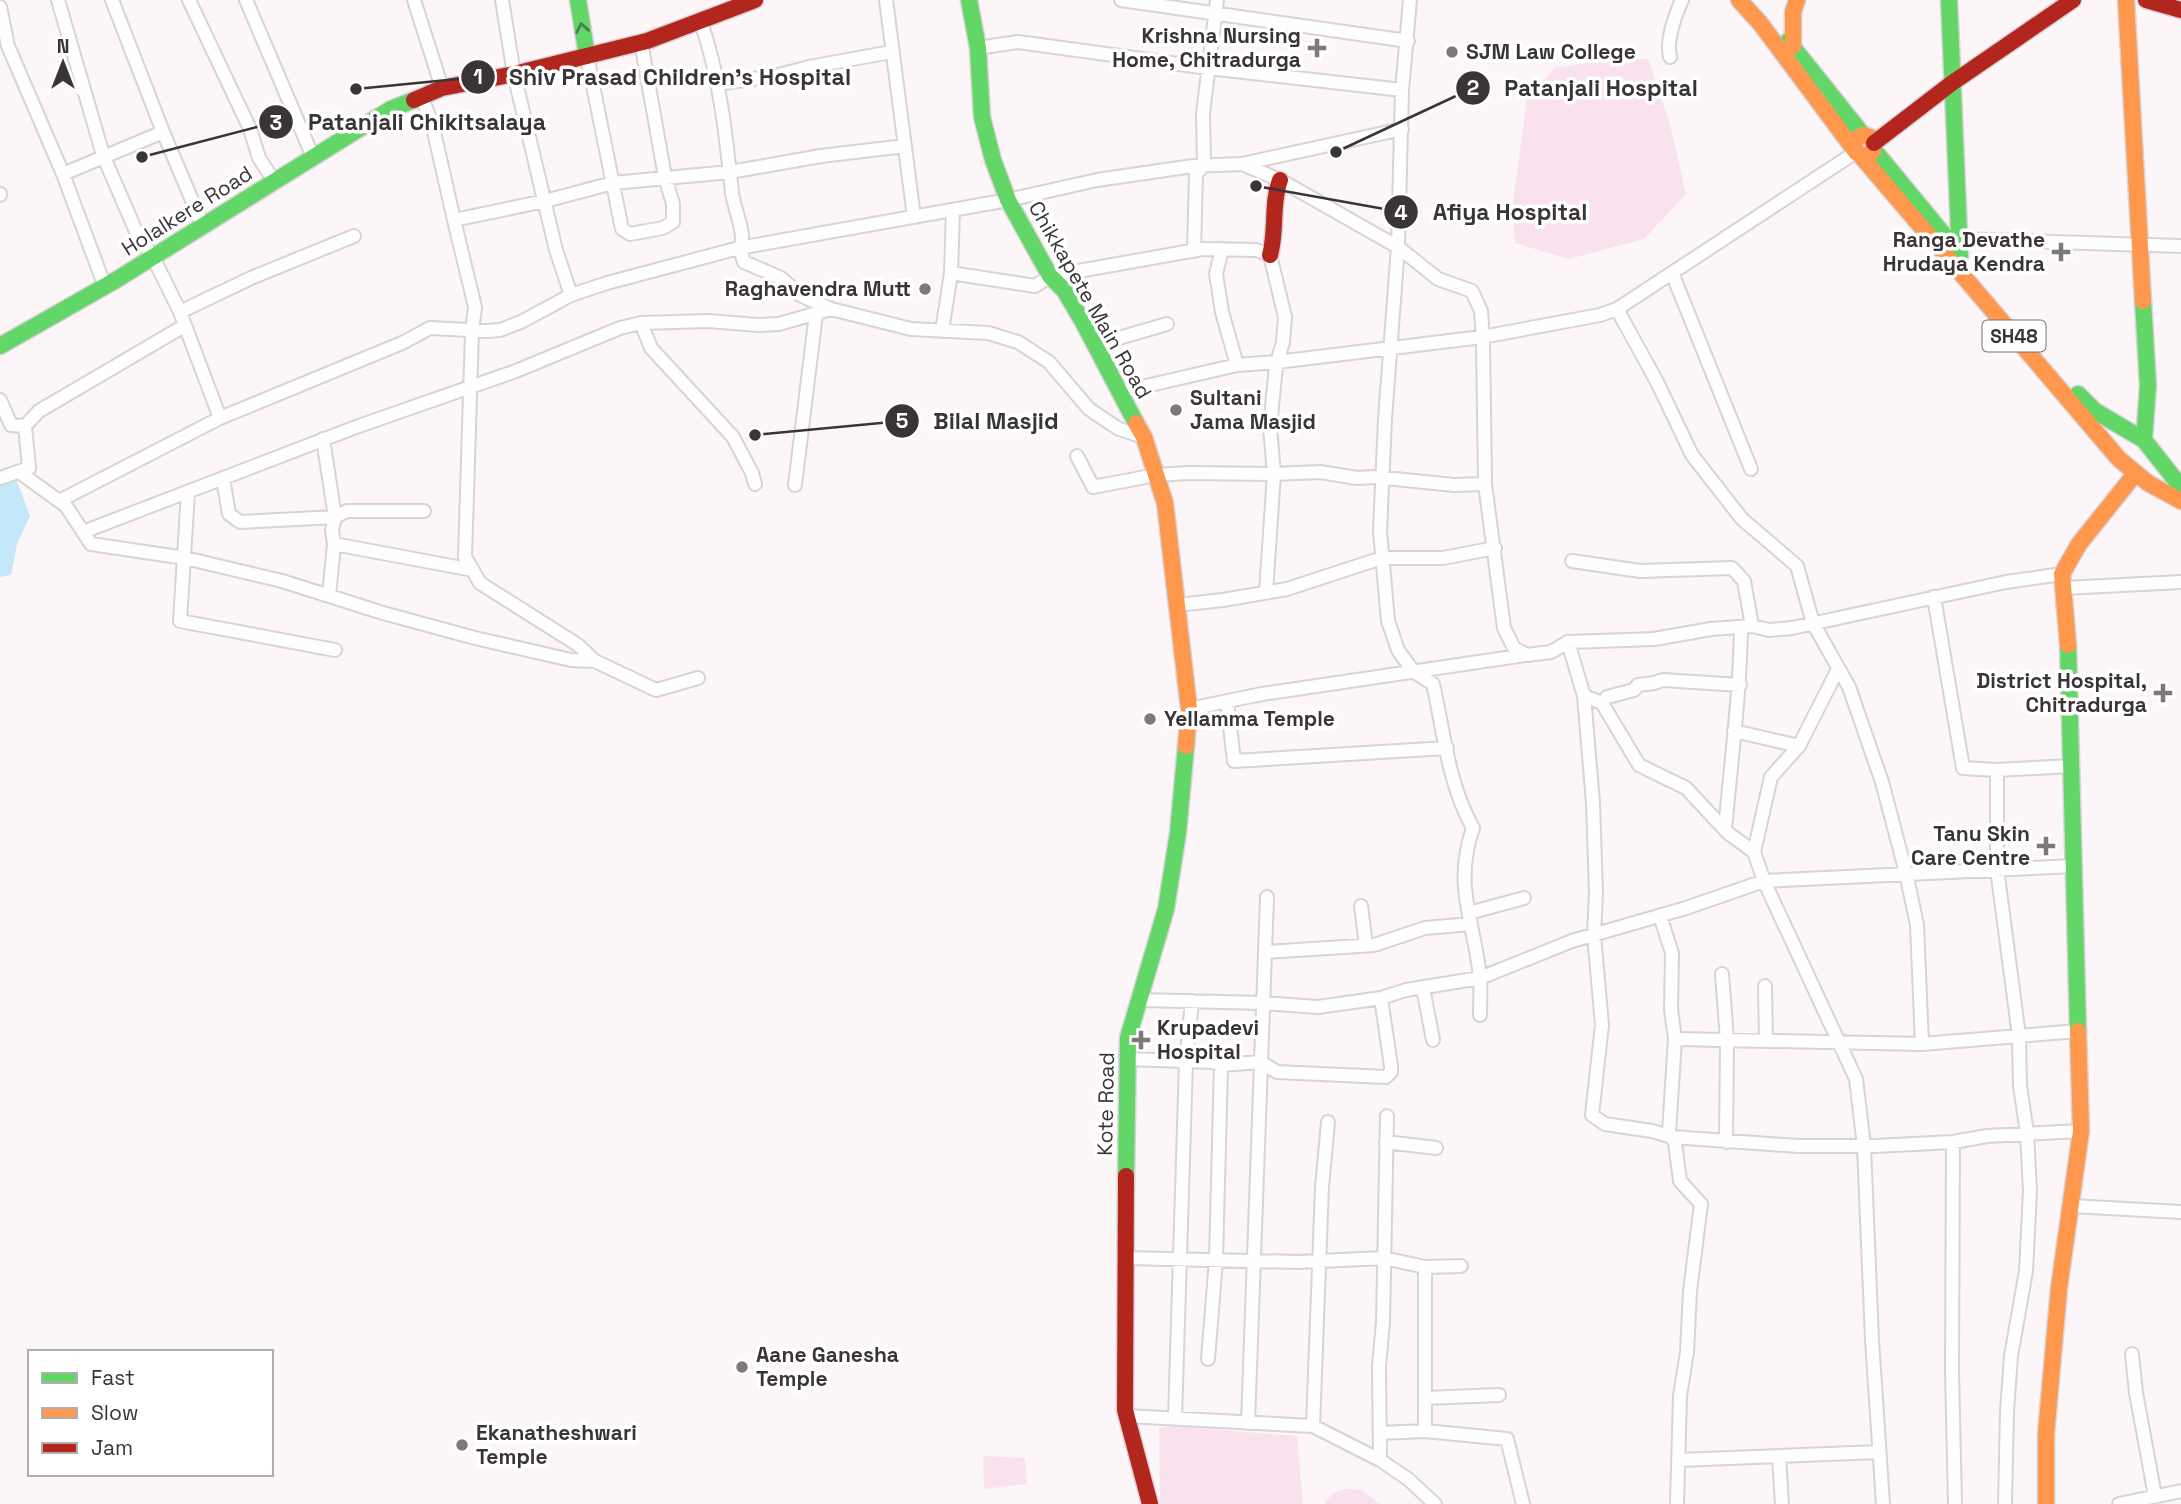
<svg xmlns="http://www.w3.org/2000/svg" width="2181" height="1504" font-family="'Space Grotesk',sans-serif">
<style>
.green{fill:#f9e2ed}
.water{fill:#c3e9f8}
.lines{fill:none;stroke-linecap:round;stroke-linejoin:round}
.street-casing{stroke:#d8d3d5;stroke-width:16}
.fast-casing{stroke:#d8d3d5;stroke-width:19}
.slow-casing{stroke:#d8d3d5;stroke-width:19}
.jam-casing{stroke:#d8d3d5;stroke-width:19}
.street{stroke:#fffefe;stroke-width:12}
.fast{stroke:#63d668;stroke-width:16}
.slow{stroke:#ff974d;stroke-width:16}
.jam{stroke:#b3261e;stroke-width:16}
.oneway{stroke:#4c7d4c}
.poi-dot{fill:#7d797a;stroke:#fff;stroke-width:2.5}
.labels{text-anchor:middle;stroke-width:7;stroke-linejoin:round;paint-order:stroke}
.shield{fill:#fff;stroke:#747272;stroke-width:2}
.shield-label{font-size:19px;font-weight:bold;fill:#393536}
.poi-label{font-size:21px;font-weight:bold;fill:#393536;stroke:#fff;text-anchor:start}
.street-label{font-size:21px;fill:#393536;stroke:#fff}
.leader{fill:none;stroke:#393536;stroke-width:2.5}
.callout-dot{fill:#393536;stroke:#fff;stroke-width:2.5}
.mark-label{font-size:21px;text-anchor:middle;font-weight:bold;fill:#fff}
.callout-label{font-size:23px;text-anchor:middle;font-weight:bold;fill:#393536;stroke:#fff;stroke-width:7;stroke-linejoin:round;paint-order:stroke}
</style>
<rect width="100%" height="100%" fill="#fcf6f9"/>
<path class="green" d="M 1615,58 L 1648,59 L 1670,124 L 1686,194 L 1644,239 L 1569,259 L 1515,243 L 1512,210 L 1527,98 L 1555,68 Z
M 1173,1426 L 1297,1436 L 1303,1504 L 1160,1504 L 1159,1428 Z
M 983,1456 L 1025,1458 L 1027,1484 L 984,1489 Z
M 1347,1489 L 1361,1490 L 1381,1504 L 1325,1504 L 1326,1500 L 1335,1492 Z"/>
<path class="water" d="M 16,479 L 30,516 L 17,544 L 11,575 L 0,577 L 0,482 Z"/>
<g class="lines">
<g class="street-casing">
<path id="street" d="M 58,0 L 103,155 L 138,236 L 153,257 L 180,312 L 220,418 L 402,343 L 430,328 L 487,331 L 500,330 L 521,322 L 571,295 L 556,250 L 514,74 L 502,0
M 112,0 L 163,132 L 203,226
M 189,0 L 250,129 L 259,158 L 274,181
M 246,0 L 313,157
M 414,0 L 442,88
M 886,0 L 914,217
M 1121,0 L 1408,41
M 1410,0 L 1402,90 L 1398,247 L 1385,419 L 1380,531 L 1388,621 L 1398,650 L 1413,671 L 1433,684 C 1444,732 1448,784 1473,828 C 1453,886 1474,920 1480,977 C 1481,989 1480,1002 1480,1015
M 0,7 L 8,46 L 63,174 L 105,287
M 701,22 C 720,77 726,136 732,193 C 734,207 741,222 742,236 C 742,249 739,247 744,262 L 781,278 L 800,295 L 831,309 L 911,329 L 988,333 L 1018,342 L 1049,362 L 1089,409 L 1119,429 L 1144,437
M 978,48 L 1018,42 L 1208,68 L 1402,90
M 587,56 L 622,229 L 630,234 L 663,228 L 673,222 L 673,204 L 665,177 L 641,42
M 1670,57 C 1666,40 1675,15 1682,0
M 716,84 L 775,76 L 809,67 L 891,52
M 421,96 L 432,123 L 454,220
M 1242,164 L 1402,129
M 63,174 L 163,132
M 0,194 L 0,195
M 1959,239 L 2181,246
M 1222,249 L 1216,274 L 1222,312 L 1237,365
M 1194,251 L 1196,174 L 1204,165 L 1203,113 L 1217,0
M 951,273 L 1035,286 L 1050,276 L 1202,249 L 1256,250 L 1270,255 L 1285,317 L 1283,342 L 1276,366 L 1270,427 L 1274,474 L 1320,472 L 1357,478 L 1375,477 L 1454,485 L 1485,484 L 1504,628 L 1514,648 L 1527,655 L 1551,652 L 1568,642 L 1654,639 L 1711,629 L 1752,626 L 1769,630 L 1792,628 L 2006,582 L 2062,574
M 1672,273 L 1751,469
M 571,295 L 607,283 L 739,248 L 1008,200 L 1097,180 L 1193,166 L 1242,164 L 1280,180 L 1398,247 L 1438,279 L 1472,291 L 1481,311 L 1483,340 L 1485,484
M 1617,309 L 1657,382 L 1692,455 L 1742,519 L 1797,566 L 1813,623 L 1849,687 L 1882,782 L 1906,873 L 1917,925 L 1922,1044
M 180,312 L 251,278 L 354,236
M 641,323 L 651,348 L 733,437 L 752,473 L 755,484
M 942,331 L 951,273 L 953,210
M 1095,345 L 1167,324
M 1120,392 L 1237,365 L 1277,362 L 1482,337 L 1600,315 L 1617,309 L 1856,152
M 0,400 L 11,425 L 25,426
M 1077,456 L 1093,487 L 1156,475 L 1188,473 L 1274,474 L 1266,592
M 19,472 L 66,506 L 91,544 L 185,558 L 282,581 L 383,613 L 475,638 L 571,660 L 595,661 L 656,690 L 698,678
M 0,478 L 29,468 L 25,426 L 39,411 L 184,326
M 223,478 L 229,514 L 240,522 L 335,517 L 323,439
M 795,485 L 816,314
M 188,492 L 180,621 L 335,650
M 59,501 L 220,418
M 424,511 L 347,511 L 335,517 L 332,530 L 334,544 L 473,570
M 83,532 L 356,427 L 516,371 L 620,328 L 641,323 L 708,321 L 758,325 L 779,324 L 831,309
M 1572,561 L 1640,571 L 1732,568 L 1744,581 L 1752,626
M 2064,588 L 2181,582
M 329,596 L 334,544
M 1934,597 L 1963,768 L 1997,770 L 2072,766
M 1177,605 L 1223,600 L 1287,589 L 1382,558 L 1443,558 L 1495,548
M 1568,642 L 1584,696 L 1593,803 L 1596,892 L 1594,935 L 1602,1025 L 1592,1115 L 1605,1124 L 1652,1131 L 1672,1137 L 1798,1146 L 1875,1146 L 1953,1142 L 1987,1136 L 2081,1131
M 595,661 L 578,645 L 480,583 L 465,557 L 472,331 L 475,307 L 454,220 L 545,201 L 613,183 L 730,172 L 821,156 L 905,146
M 1584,696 L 1602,703 L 1639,765 L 1686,788 L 1728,833 L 1754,852 L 1764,881 L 1856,1079 L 1864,1146 L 1872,1340 L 1883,1504
M 1227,701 L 1234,761 L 1447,748
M 1602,703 L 1607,697 L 1634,690 L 1638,685 L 1654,683 L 1663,680 L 1740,685
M 1189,709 L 1262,694 L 1526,655
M 1734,731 L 1799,746
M 1997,770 L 1997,869 L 2019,1036 L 2020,1086 L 2027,1133 L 2030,1191 L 2026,1271 L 2011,1356 L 2007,1411 L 2005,1504
M 1725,830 C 1731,762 1740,695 1741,628
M 1754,852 L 1771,777 L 1799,746 L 1838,669
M 1361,906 L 1366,945
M 1469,913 L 1524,898
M 1660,916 L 1672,953 L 1671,1009 L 1675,1039 L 1669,1132 L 1675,1143 L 1680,1181 L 1701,1204 L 1690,1291 L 1687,1352 L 1680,1396 L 1677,1504
M 1265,952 L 1374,945 L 1425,928 L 1471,924
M 1722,974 L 1727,1040 L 1726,1142
M 1765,986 L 1766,1041
M 1423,988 L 1433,1040
M 1140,1000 L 1263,1003 L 1318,1007 L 1381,998 L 1406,990 L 1480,978 L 1572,941 L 1686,908 L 1764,881 L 2073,866
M 1675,1039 L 1922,1044 L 2078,1031
M 1128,1059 L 1213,1062 L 1221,1065 L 1261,1062 L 1277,1072 L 1386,1077 L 1391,1072 L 1391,1066 L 1381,998
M 1386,1142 L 1436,1148
M 1953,1142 L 1952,1371 L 1955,1504
M 2071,1206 L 2181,1212
M 1125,1258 L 1298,1262 L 1384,1258 L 1425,1267 L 1461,1266
M 1425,1267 L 1425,1431
M 2132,1354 L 2136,1393 L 2155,1496
M 1208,1359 L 1216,1260 L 1221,1065
M 1426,1398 L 1499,1395
M 1126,1416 L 1313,1426 L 1380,1460 L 1408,1479 L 1435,1504
M 1175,1418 L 1186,1062 L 1192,1001
M 1248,1423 L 1267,897
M 1313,1426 L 1322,1187 L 1328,1122
M 1380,1433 L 1425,1431 L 1507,1439 L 1523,1504
M 1779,1456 L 1782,1504
M 1380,1460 L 1379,1366 L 1383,1322 L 1387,1116
M 1679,1460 L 1879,1452
M 2119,1504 L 2181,1491"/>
</g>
<g class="fast-casing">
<path id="fast" d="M 578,0 L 587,56
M 969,0 L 978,48 L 982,117 L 993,160 L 1008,200 L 1050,276 L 1064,290 L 1083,322 L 1136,423
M 1949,0 L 1960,255 L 1951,262
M 1788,41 L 1863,135
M 1874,150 L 1945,236
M 2143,301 L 2148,386 L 2144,440
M 0,346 L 116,280 L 391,109 L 414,100
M 2078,394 L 2095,411 L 2144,440 L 2181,487
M 2068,645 L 2078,1031
M 1126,1176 L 1128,1038 L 1166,909 L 1178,833 L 1186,746"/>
</g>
<g class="slow-casing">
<path id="slow" d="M 1739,0 L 1760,23 L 1856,152 C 1862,157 1868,156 1873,151 L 1874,143 L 1870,137 L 1863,135 L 1856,139 L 1854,146
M 2126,0 L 2143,301
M 1793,46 L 1793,12 L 1797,0
M 1861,156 L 2119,459 L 2148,483 L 2181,501
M 1136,423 L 1144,437 L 1165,503 L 1189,709 L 1186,746
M 2068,645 L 2062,574 L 2079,544 L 2135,474
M 2046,1504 L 2046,1434 L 2059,1288 L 2081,1131 L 2078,1031"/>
</g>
<g class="jam-casing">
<path id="jam" d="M 2146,0 L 2181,10
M 414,100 L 442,88 L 514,74 L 647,41 L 755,0
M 1874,143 L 1952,83 L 2073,0
M 1270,255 C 1277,230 1271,204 1280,180
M 1126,1176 L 1125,1410 L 1150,1504"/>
</g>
<use href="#street" class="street"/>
<use href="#fast" class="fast"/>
<use href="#slow" class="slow"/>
<use href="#jam" class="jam"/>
</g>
<defs><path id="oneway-chevron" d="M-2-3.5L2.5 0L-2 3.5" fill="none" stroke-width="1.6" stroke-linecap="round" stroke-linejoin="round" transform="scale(1.75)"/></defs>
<use class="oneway" href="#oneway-chevron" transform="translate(582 28) rotate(-100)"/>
<g class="poi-dot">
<path d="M1313.5 37.5h7v7h7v7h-7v7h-7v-7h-7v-7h7z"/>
<circle cx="1452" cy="52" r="7"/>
<path d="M2057.5 241.5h7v7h7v7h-7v7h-7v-7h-7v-7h7z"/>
<circle cx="925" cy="289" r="7"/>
<circle cx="1176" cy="410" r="7"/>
<path d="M2159.5 682.5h7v7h7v7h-7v7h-7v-7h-7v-7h7z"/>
<circle cx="1150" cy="719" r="7"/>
<path d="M2042.5 835.5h7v7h7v7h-7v7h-7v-7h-7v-7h7z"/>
<path d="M1137.5 1029.5h7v7h7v7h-7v7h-7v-7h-7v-7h7z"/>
<circle cx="742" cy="1367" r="7"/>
<circle cx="462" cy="1445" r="7"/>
</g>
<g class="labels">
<rect class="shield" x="1982.5" y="320.5" width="63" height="31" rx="5"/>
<g class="shield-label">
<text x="2014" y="343">SH48</text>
</g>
<g class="poi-label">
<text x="1301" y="43" text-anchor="end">Krishna Nursing<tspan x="1301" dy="24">Home, Chitradurga</tspan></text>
<text x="1466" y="59">SJM Law College</text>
<text x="2045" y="247" text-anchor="end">Ranga Devathe<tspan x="2045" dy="24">Hrudaya Kendra</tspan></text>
<text x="911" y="296" text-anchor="end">Raghavendra Mutt</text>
<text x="1190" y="405">Sultani<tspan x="1190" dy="24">Jama Masjid</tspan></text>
<text x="2147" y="688" text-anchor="end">District Hospital,<tspan x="2147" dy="24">Chitradurga</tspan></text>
<text x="1164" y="726">Yellamma Temple</text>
<text x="2030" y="841" text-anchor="end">Tanu Skin<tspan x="2030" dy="24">Care Centre</tspan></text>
<text x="1157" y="1035">Krupadevi<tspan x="1157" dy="24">Hospital</tspan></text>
<text x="756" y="1362">Aane Ganesha<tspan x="756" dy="24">Temple</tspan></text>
<text x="476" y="1440">Ekanatheshwari<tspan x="476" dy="24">Temple</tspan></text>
</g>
<g class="street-label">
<text transform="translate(187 211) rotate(-32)" y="7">Holalkere Road</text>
<text transform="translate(1090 300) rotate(60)" y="7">Chikkapete Main Road</text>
<text transform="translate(1106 1104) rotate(-89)" y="7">Kote Road</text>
</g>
</g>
<path class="leader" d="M356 89L478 77M1336 152L1473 88M142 157L276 122M1256 186L1401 212M755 435L902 421"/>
<g class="callout-dot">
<circle cx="356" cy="89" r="7"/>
<circle cx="1336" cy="152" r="7"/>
<circle cx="142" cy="157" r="7"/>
<circle cx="1256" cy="186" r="7"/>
<circle cx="755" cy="435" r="7"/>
<circle cx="478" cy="77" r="18"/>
<circle cx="1473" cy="88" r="18"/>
<circle cx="276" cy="122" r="18"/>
<circle cx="1401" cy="212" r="18"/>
<circle cx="902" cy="421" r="18"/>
</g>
<g class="mark-label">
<text x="478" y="84">1</text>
<text x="1473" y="95">2</text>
<text x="276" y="130">3</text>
<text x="1401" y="220">4</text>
<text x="902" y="428">5</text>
</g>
<g class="callout-label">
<text x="680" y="85">Shiv Prasad Children's Hospital</text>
<text x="1601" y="96">Patanjali Hospital</text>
<text x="427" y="130">Patanjali Chikitsalaya</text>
<text x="1510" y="220">Afiya Hospital</text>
<text x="996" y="429">Bilal Masjid</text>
</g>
<rect x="28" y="1350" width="245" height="126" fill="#ffffff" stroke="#b0aeaf" stroke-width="2"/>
<rect x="42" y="1373" width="35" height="10" fill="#63d668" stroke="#b0aeaf" stroke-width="2"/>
<text x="91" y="1385" font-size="21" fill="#393536">Fast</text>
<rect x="42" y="1408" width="35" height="10" fill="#ff974d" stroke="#b0aeaf" stroke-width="2"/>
<text x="91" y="1420" font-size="21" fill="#393536">Slow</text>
<rect x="42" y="1443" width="35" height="10" fill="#b3261e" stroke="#b0aeaf" stroke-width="2"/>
<text x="91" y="1455" font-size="21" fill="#393536">Jam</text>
<g transform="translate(63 63)" stroke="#ffffff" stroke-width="5" paint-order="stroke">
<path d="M0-5L12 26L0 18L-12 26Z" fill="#393536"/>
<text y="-10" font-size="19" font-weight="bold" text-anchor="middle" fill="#393536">N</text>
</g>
</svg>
